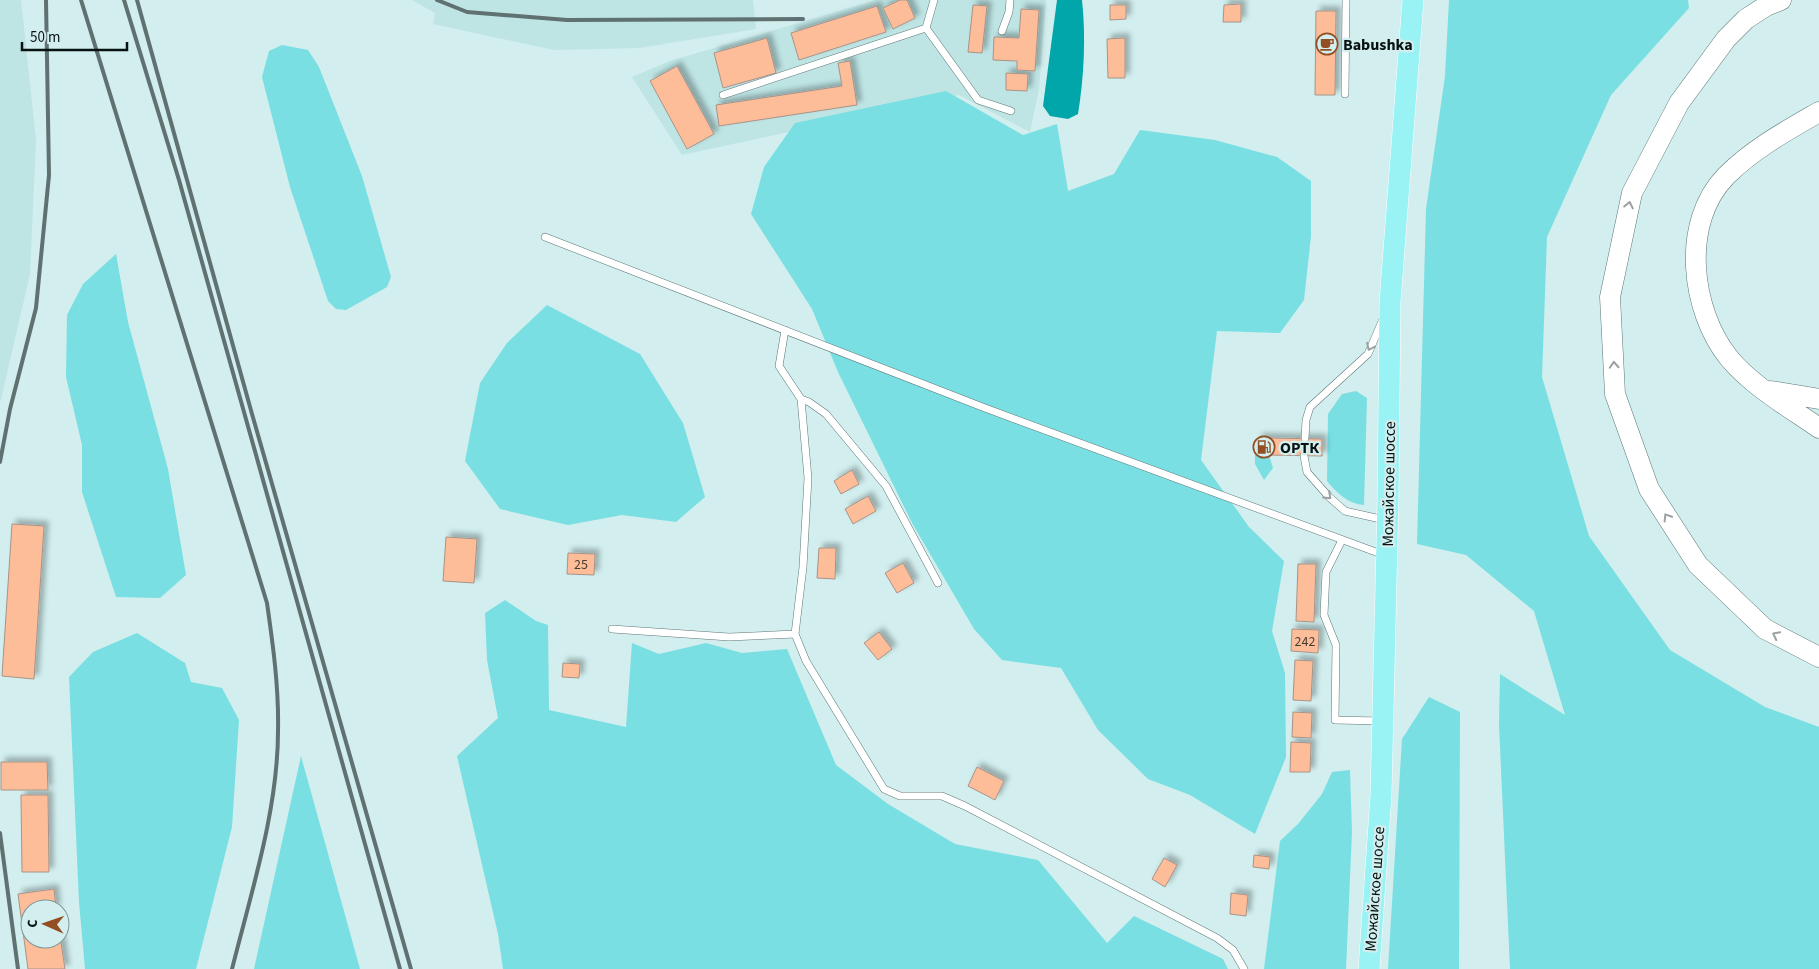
<svg xmlns="http://www.w3.org/2000/svg" width="1819" height="969" font-family="'Source Sans 3',sans-serif">
<style>
.built{fill:#bee4e4}
.green{fill:#79dfe2}
.water{fill:#00a6aa}
.building{fill:#febd99;stroke:#a89388;filter:url(#shadow)}
.lines{fill:none;stroke-linecap:round;stroke-linejoin:round}
.service-casing{stroke:#5e7777;stroke-width:8}
.secondary-casing{stroke:#5e7777;stroke-width:21}
.primary-casing{stroke:#fff;stroke-width:22}
.service{stroke:#fff;stroke-width:7}
.secondary{stroke:#fff;stroke-width:20}
.primary{stroke:#99f2f4;stroke-width:21}
.rail{stroke:#5f7171;stroke-width:4}
.oneway{stroke:#9ca0a0}
.labels{text-anchor:middle;stroke-width:4.5;stroke-linejoin:round;paint-order:stroke}
.number-label{font-size:14px;fill:#463d34}
.poi-label{font-size:16px;font-weight:bold;fill:#081212;stroke:#d2eeee;text-anchor:start}
.street-label{font-size:16px;fill:#081212;stroke:#d2eeee}
</style>
<defs>
<filter id="shadow"><feDropShadow dx="4.5" dy="-4.5" stdDeviation="2.5" flood-color="#0004"/></filter>
</defs>
<rect width="100%" height="100%" fill="#d2eeee"/>
<path class="built" d="M 0,0 L 21,0 L 36,140 L 30,274 L 0,403 Z
M 412,0 L 753,0 L 756,29 L 639,48 L 554,50 L 433,24 L 435,13 Z
M 876,0 L 1046,0 L 1039,89 L 1030,132 L 959,95 L 682,155 L 632,77 L 670,61 Z"/>
<path class="green" d="M 1449,0 L 1688,0 L 1689,8 L 1611,95 L 1547,237 L 1542,377 L 1589,536 L 1670,650 L 1765,707 L 1819,727 L 1819,969 L 1510,969 L 1499,724 L 1500,674 L 1565,715 L 1534,611 L 1466,555 L 1417,544 L 1426,209 L 1445,76 Z
M 282,45 L 308,50 L 319,67 L 362,176 L 391,277 L 387,287 L 346,310 L 336,309 L 328,301 L 290,187 L 262,77 L 269,51 Z
M 946,91 L 1023,135 L 1057,124 L 1068,191 L 1114,174 L 1140,130 L 1215,140 L 1277,157 L 1311,181 L 1311,236 L 1304,300 L 1280,333 L 1217,331 L 1201,460 L 1249,527 L 1284,561 L 1272,631 L 1285,673 L 1286,757 L 1255,834 L 1190,795 L 1148,779 L 1098,730 L 1061,668 L 1002,660 L 974,629 L 912,523 L 838,372 L 812,309 L 751,214 L 764,167 L 795,123 Z
M 116,254 L 128,322 L 168,469 L 186,575 L 160,598 L 116,597 L 82,492 L 82,445 L 66,377 L 67,315 L 83,284 Z
M 547,305 L 640,354 L 683,423 L 705,497 L 676,522 L 622,515 L 568,525 L 500,509 L 465,461 L 480,383 L 507,343 Z
M 1356,391 L 1367,398 L 1364,505 C 1348,504 1337,493 1327,481 L 1328,414 L 1342,394 Z
M 1255,451 L 1269,455 L 1273,468 L 1264,480 L 1255,464 Z
M 505,600 L 536,621 L 548,625 L 549,710 L 626,727 L 632,643 L 659,654 L 706,643 L 742,653 L 787,649 L 836,765 L 888,804 L 955,844 L 1038,860 L 1107,943 L 1134,916 L 1223,959 L 1228,969 L 503,969 L 498,934 L 457,756 L 498,718 L 487,660 L 485,613 Z
M 137,633 L 185,663 L 191,682 L 222,688 L 239,720 L 232,827 L 196,969 L 85,969 L 79,902 L 69,677 L 93,652 Z
M 1429,697 L 1460,712 L 1459,969 L 1388,969 L 1402,739 Z
M 301,756 L 360,969 L 254,969 Z
M 1350,770 L 1352,832 L 1346,969 L 1264,969 L 1280,841 L 1298,824 L 1322,794 L 1332,772 Z"/>
<path class="water" d="M 1057,0 L 1082,0 C 1086,37 1084,77 1078,114 L 1068,119 L 1050,116 L 1043,106 Z"/>
<path class="building" d="M 900,0 L 907,0 L 915,18 L 893,29 L 883,8 Z
M 1241,4 L 1241,22 L 1223,22 L 1224,5 Z
M 973,5 L 987,6 L 982,53 L 968,52 Z
M 1110,5 L 1126,5 L 1126,19 L 1110,20 Z
M 877,6 L 886,32 L 799,60 L 791,33 Z
M 1021,9 L 1039,10 L 1035,71 L 1017,70 L 1017,61 L 993,60 L 994,37 L 1019,38 Z
M 1316,11 L 1336,11 L 1335,95 L 1315,95 Z
M 767,38 L 776,73 L 723,88 L 714,53 Z
M 1125,38 L 1125,78 L 1108,78 L 1107,39 Z
M 850,61 L 857,105 L 719,126 L 716,105 L 842,86 L 838,63 Z
M 677,66 L 714,134 L 687,149 L 650,81 Z
M 1006,73 L 1028,74 L 1027,91 L 1006,90 Z
M 1258,438 L 1270,438 L 1269,455 L 1258,455 Z
M 1270,438 L 1322,439 L 1322,456 L 1269,455 Z
M 852,470 L 859,484 L 841,494 L 834,481 Z
M 868,496 L 876,511 L 853,524 L 845,509 Z
M 12,524 L 44,526 L 34,679 L 2,676 Z
M 446,537 L 477,539 L 474,583 L 443,581 Z
M 819,548 L 836,548 L 835,579 L 817,578 Z
M 568,553 L 595,554 L 594,575 L 567,574 Z
M 903,563 L 914,583 L 897,593 L 885,573 Z
M 1298,564 L 1316,564 L 1314,622 L 1296,621 Z
M 1292,629 L 1319,630 L 1318,653 L 1291,651 Z
M 879,632 L 892,649 L 878,660 L 864,643 Z
M 1295,660 L 1313,661 L 1311,701 L 1293,700 Z
M 563,663 L 580,664 L 579,678 L 562,677 Z
M 1293,712 L 1312,713 L 1311,738 L 1292,737 Z
M 1291,742 L 1311,743 L 1310,772 L 1290,772 Z
M 1,762 L 47,762 L 48,790 L 1,790 Z
M 977,767 L 1004,781 L 995,800 L 968,786 Z
M 21,795 L 48,795 L 49,872 L 22,872 Z
M 1254,855 L 1270,857 L 1269,869 L 1253,867 Z
M 1164,858 L 1177,865 L 1165,887 L 1152,879 Z
M 54,889 L 56,909 L 30,909 L 30,939 L 60,939 L 60,936 L 65,969 L 28,969 L 18,894 Z
M 1231,893 L 1248,895 L 1246,916 L 1230,914 Z"/>
<g class="lines">
<g class="service-casing">
<path id="service" d="M 926,28 L 978,100 L 1011,111
M 1002,31 L 1009,12 L 1010,0
M 1345,94 L 1346,0
M 723,95 L 926,28 L 934,0
M 545,237 L 985,408 L 1384,555
M 785,330 L 779,366 L 801,399 L 808,478 L 803,567 L 795,634 L 806,661 L 884,789 L 900,796 L 942,796 L 965,806 L 1217,938 L 1233,950 L 1244,969
M 801,399 L 809,402 L 826,414 L 886,486 L 938,583
M 1305,438 L 1306,420 L 1310,407 L 1368,354 L 1383,319
M 1304,456 L 1307,472 L 1329,497 L 1345,511 L 1385,520
M 1342,540 L 1326,572 L 1324,615 L 1336,645 L 1335,720 L 1380,721
M 612,629 L 729,637 L 795,634"/>
</g>
<g class="secondary-casing">
<path id="secondary" d="M 1781,0 L 1766,6 L 1746,19 L 1726,39 L 1679,103 L 1632,193 L 1610,297 L 1615,394 L 1649,489 L 1698,565 L 1765,629 L 1819,657
M 1819,112 C 1786,131 1753,149 1726,176 C 1680,223 1691,311 1729,358 C 1752,386 1790,408 1819,428
M 1771,391 L 1819,399"/>
</g>
<g class="primary-casing">
<path id="primary" d="M 1369,969 L 1381,795 L 1388,500 L 1390,302 L 1413,0"/>
</g>
<use href="#service" class="service"/>
<use href="#secondary" class="secondary"/>
<use href="#primary" class="primary"/>
<path class="rail" d="M 81,0 L 267,603 C 273,645 279,688 278,731 C 278,810 251,893 232,969
M 124,0 L 179,180 L 400,969
M 137,0 L 252,414 L 411,969
M 437,0 L 467,12 L 567,20 L 803,19
M 0,462 L 10,409 L 36,308 L 49,175 L 46,0
M 0,833 L 18,969"/>
</g>
<defs><path id="oneway-chevron" d="M-2-3.5L2.5 0L-2 3.5" fill="none" stroke-width="1.6" stroke-linecap="round" stroke-linejoin="round" transform="scale(1.25)"/></defs>
<g class="oneway">
<use href="#oneway-chevron" transform="translate(1629 205) rotate(-78)"/>
<use href="#oneway-chevron" transform="translate(1370 347) rotate(116)"/>
<use href="#oneway-chevron" transform="translate(1614 365) rotate(-93)"/>
<use href="#oneway-chevron" transform="translate(1328 496) rotate(43)"/>
<use href="#oneway-chevron" transform="translate(1667 517) rotate(-122)"/>
<use href="#oneway-chevron" transform="translate(1776 635) rotate(-153)"/>
</g>
<defs>
<g id="cafe-ring" transform="scale(1.125)"><circle r="9.5" fill="#d2eeee" stroke="#934e23" stroke-width="1.5"/><path d="M-5.5-4.5H6V0H3Q3 3.5 0 3.5H-2.5Q-5.5 3.5-5.5 0ZM3-3.2v2h1.7v-2ZM-6 4.5H4V6H-6Z" fill="#934e23"/></g>
<g id="fuel-ring" transform="scale(1.125)"><circle r="9.5" fill="#d2eeee" stroke="#934e23" stroke-width="1.5"/><path d="M-5.5-6h7V0h2V4h1.3V-2.5L3-4.5l.8-.8L6-3V5H2.5V1h-1V6h-7ZM-4.2-4.7v3.2H.2V-4.7Z" fill="#934e23"/></g>
</defs>
<g fill-rule="evenodd">
<use href="#cafe-ring" x="1327" y="44"/>
<use href="#fuel-ring" x="1264" y="447"/>
</g>
<g class="labels">
<g class="number-label">
<text x="581" y="569">25</text>
<text x="1305" y="646">242</text>
</g>
<g class="poi-label">
<text x="1343" y="50">Babushka</text>
<text x="1280" y="453">ОРТК</text>
</g>
<g class="street-label">
<text transform="translate(1388 484) rotate(-89)" y="6">Можайское шоссе</text>
<text transform="translate(1374 889) rotate(-86)" y="6">Можайское шоссе</text>
</g>
</g>
<g transform="translate(45 924) rotate(272)"><circle r="24" fill="#d2eeee" stroke="#819696"/>
<path d="M0-4L9 19L0 12L-9 19Z" fill="#934e23"/>
<text y="-8" font-size="14" font-weight="bold" text-anchor="middle" fill="#081212">С</text>
</g>
<path d="M22 42v8h105v-8" fill="none" stroke="#081212" stroke-width="2.5"/>
<text x="30" y="42" font-size="15" fill="#081212" stroke="#d2eeee" stroke-width="4" paint-order="stroke">50 m</text>
</svg>
